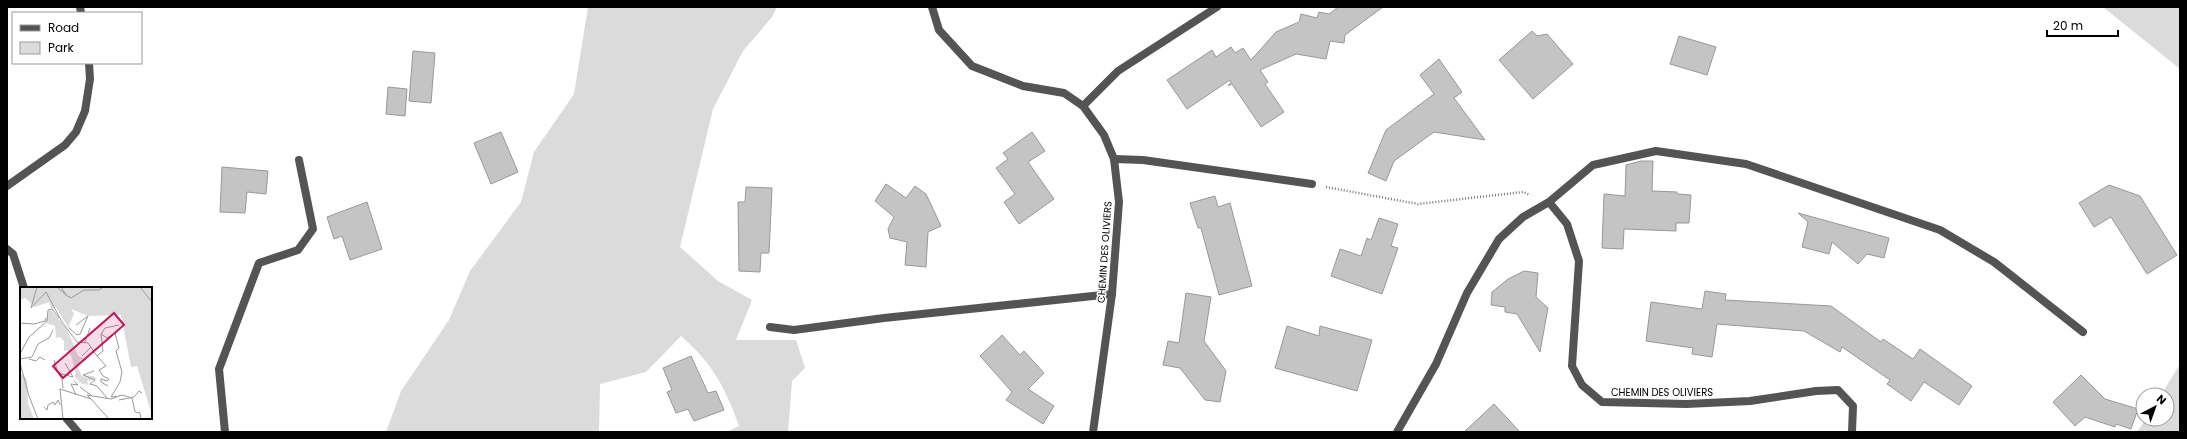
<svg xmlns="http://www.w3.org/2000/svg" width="2187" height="439" font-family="Poppins,sans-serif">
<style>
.green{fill:#dbdbdb}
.building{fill:#c4c4c4;stroke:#989898}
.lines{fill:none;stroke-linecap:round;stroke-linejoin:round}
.path{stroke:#767676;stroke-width:2.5;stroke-dasharray:1 2;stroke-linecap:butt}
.service{stroke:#545454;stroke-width:8}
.minor{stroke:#545454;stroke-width:8}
.labels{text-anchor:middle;stroke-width:3;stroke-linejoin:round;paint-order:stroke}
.street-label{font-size:10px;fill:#000;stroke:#fff}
.inset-road{fill:none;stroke:#999;stroke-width:1}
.view{fill:#c2185b;fill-opacity:0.15;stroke:#c2185b;stroke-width:2}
.inset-edge{fill:none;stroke:#000;stroke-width:2}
</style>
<rect width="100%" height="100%" fill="#fff"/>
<path class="green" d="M 588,7 L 777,7 L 772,17 L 743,51 L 713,109 L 680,247 L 718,281 L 752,300 L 736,340 L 796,340 L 805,368 L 792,381 L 788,432 L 727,432 L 739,426 C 725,387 713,364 681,336 L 646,372 L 600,384 L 599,432 L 386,432 L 401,391 L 449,320 L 470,271 L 521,202 L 534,152 L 574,94 Z
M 2103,7 L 2180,7 L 2180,69 Z
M 2180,364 L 2180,432 L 2137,432 L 2146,419 L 2167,419 L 2167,395 L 2161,395 Z"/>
<path class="building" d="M 1338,7 L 1383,7 L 1345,35 L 1344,43 L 1330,41 L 1326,59 L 1296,54 L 1260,70 L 1268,82 L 1265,84 L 1284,112 L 1261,127 L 1232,84 L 1228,86 L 1231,82 L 1230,80 L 1187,109 L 1167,80 L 1212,50 L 1216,57 L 1231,47 L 1235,53 L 1243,48 L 1251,60 L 1276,32 L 1299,22 L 1301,14 L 1317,18 L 1319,12 L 1329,14 Z
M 1532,31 L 1537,36 L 1547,34 L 1573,64 L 1533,99 L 1499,60 Z
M 1679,36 L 1716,47 L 1707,75 L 1670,64 Z
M 413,51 L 435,53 L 431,103 L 409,101 Z
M 1439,59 L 1462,92 L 1454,98 L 1485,140 L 1434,132 L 1394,161 L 1386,181 L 1368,173 L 1386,130 L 1434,94 L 1420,75 Z
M 388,87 L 407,89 L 405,116 L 386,114 Z
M 501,132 L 518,172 L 491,184 L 474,143 Z
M 1032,132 L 1045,151 L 1028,162 L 1054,199 L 1019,224 L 1004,202 L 1015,194 L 996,168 L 1008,159 L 1003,153 Z
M 1641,161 L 1653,161 L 1652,191 L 1677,192 L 1677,194 L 1691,195 L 1689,223 L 1676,223 L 1676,231 L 1624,229 L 1623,249 L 1602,248 L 1604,194 L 1625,196 L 1626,165 Z
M 222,167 L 268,171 L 266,194 L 247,192 L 245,213 L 220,212 Z
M 886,184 L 906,198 L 915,186 L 926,194 L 941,226 L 928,232 L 926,267 L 905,265 L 907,242 L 890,238 L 888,229 L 894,217 L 875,201 Z
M 2109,185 L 2140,196 L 2177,255 L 2147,274 L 2111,217 L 2094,227 L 2079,203 Z
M 746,187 L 772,188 L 769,253 L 761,253 L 760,272 L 739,271 L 738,202 L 745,202 Z
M 1215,196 L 1218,207 L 1230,203 L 1252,286 L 1219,295 L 1201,228 L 1198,228 L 1190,203 Z
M 367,202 L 382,249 L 350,260 L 342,236 L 334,239 L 327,217 Z
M 1798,213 L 1889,238 L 1884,258 L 1867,254 L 1858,264 L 1832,242 L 1829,254 L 1802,247 L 1808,222 Z
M 1379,218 L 1398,224 L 1391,246 L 1398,248 L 1382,294 L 1331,276 L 1340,249 L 1361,256 L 1367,238 L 1371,240 Z
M 1524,271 L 1538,273 L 1536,297 L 1548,308 L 1540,352 L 1517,314 L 1505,312 L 1505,307 L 1491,305 L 1492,292 L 1508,279 Z
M 1705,291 L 1726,294 L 1725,300 L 1831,306 L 1881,342 L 1883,339 L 1913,359 L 1920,349 L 1972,386 L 1959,405 L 1924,382 L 1911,401 L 1887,384 L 1890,380 L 1842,347 L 1840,352 L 1804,331 L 1717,324 L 1712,357 L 1692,354 L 1693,348 L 1646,341 L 1651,302 L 1702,309 Z
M 1186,293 L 1211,297 L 1204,341 L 1226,371 L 1220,402 L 1205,400 L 1180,368 L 1163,365 L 1168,341 L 1179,343 Z
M 1287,326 L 1319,336 L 1320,326 L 1372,340 L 1357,391 L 1275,368 Z
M 1002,335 L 1020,355 L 1024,351 L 1044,373 L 1028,389 L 1054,406 L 1043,424 L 1006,400 L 1012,392 L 980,356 Z
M 691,356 L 708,393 L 716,391 L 724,410 L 694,421 L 688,409 L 676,413 L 667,392 L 672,390 L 663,368 Z
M 2081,375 L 2105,399 L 2138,409 L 2131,429 L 2116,424 L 2115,427 L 2085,417 L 2075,426 L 2053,402 Z
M 1494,404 L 1520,432 L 1464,432 Z"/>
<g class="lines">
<path class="path" d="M 1326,187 L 1418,204 L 1523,192 L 1530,195"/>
<path class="service" d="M 80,7 L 81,13
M 1083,106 L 1118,71 L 1217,7
M 1114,159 L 1143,160 L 1312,184
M 7,186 L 65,145 L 76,132 L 85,111 L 90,79 L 89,63
M 7,249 L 13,254 L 24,288
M 770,327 L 794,330 L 884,318 L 1112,294
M 66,418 L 78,432
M 225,432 L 219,369 L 259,263 L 298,250 L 313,229 L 299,160"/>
<path class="minor" d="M 932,7 L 939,30 L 972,66 L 1023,86 L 1064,93 L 1083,106 L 1104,135 L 1114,159 L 1119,202 L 1112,294 L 1093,432
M 1549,202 L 1593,165 L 1656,151 L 1746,164 L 1940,230 L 1994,262 L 2083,332
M 1397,432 L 1436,364 L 1467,293 L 1499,239 L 1523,217 L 1549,202 L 1567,224 L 1579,261 L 1572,366 L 1582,385 L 1602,402 L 1686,404 L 1750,401 L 1816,391 L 1838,390 L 1853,406 L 1852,432"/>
</g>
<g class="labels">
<g class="street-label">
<text transform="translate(1104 252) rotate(-86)" y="4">CHEMIN DES OLIVIERS</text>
<text x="1662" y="396">CHEMIN DES OLIVIERS</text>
</g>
</g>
<g transform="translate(20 287)">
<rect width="132" height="132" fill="#fff"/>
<path d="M 0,0 L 132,0 L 132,128 L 117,79 L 111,80 L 101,28 L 68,29 L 51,22 L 54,27 L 49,38 L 51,45 L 35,19 L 35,22 L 31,21 L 29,15 L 15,20 L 5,11 L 0,13 ZM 29,23 L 32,24 L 47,42 L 58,69 L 66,72 L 64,75 L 60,72 L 59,81 L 57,80 L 62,89 L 69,92 L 63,88 L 73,89 L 77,92 L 67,94 L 69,98 L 62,97 L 54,89 L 56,87 L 51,68 L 47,63 L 44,64 L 44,54 L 40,50 L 36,51 L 35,39 L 26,36 ZM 0,85 L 7,92 L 8,116 L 14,132 L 0,132 Z" fill="#dbdbdb"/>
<path class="inset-road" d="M 17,0 L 11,21 L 26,5 L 42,35 L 57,55 L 68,56 L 77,69 L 83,64 L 81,47 L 87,51 L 95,46 L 99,61 L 96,64 L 102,85 L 100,95 L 91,110 L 97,109M 37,0 L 46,8 L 41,0M 120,0 L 132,15M 46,8 L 51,11 L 64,3 L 79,3 L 83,0M 0,36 L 14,37 L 25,34 L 26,31M 49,41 L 57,48 L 60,47 L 68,29 L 56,38M 81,47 L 85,41 L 99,38M 65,55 L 70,41M 0,67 L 9,50 L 27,34 L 28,23 L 32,22 L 39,31M 62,69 L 71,60M 77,69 L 86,79 L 79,83 L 83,89 L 89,92 L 87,94 L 81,92 L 81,95 L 88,99M 0,72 L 12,70 L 18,57 L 29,51 L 33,43M 9,72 L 16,74 L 20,70 L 25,73M 34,73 L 38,86M 0,76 L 9,109 L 18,132M 74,84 L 63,88 L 75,93 L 70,97 L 77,99 L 87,111M 54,94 L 58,98 L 51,97 L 56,108M 60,100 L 71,108M 43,101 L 42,92 L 38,86 L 53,90 L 45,76M 112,111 L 115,125 L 120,126 L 121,132M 71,112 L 89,132M 99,113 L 114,110 L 119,104 L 122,106M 24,120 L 27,123 L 28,118 L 33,115 L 35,118 L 38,113 L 40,118M 43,132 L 40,102 L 71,112 L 67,108 L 91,112 L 102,108 L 112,111"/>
<path class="view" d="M 94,26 L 104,38 L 43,91 L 33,79 Z"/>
<rect width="132" height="132" class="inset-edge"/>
</g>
<rect width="2187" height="439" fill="none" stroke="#000000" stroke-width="16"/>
<rect x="12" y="12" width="130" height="52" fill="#ffffff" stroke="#999999"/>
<rect x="20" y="25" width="20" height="6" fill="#545454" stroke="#999999"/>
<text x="48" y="32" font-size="12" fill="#000000">Road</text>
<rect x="20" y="42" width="20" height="12" fill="#dbdbdb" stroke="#999999"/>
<text x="48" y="52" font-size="12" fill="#000000">Park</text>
<g transform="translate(2155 407) rotate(41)"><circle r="19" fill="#ffffff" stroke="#999999"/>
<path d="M0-3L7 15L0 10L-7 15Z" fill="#000000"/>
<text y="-6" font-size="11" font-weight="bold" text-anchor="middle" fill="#000000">N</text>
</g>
<path d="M2047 30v6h71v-6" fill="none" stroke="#000000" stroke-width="2"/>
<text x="2053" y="30" font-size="12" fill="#000000" stroke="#ffffff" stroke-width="3" paint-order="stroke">20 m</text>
</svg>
